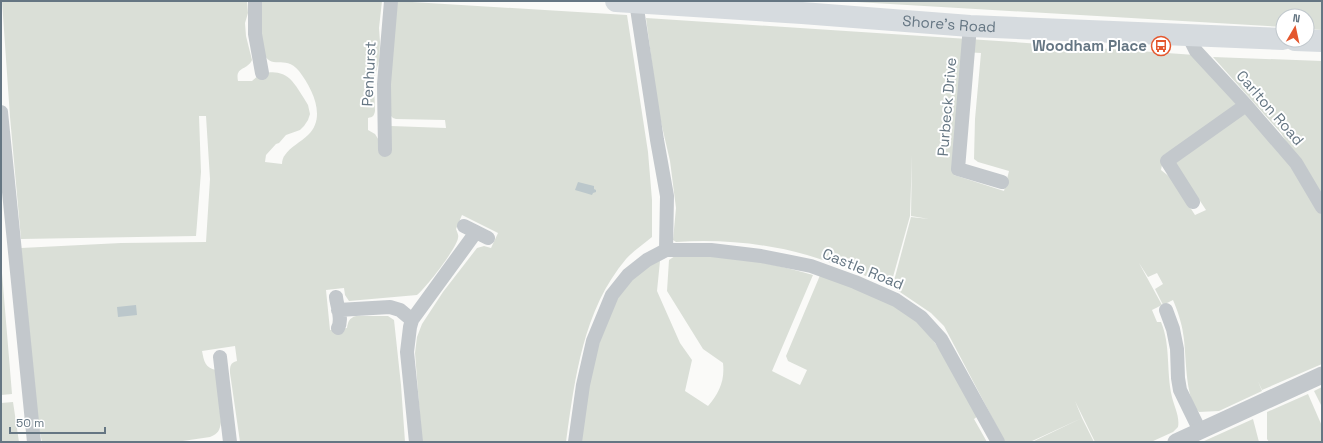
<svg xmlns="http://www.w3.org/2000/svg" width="1323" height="443" font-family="'Space Grotesk',sans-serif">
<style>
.green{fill:#dadfd7;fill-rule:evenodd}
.water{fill:#bbc7cb}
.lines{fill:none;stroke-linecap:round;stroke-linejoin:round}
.minor{stroke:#c3c8cc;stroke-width:14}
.tertiary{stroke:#c3c8cc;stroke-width:17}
.primary{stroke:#d6dbdf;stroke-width:22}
.labels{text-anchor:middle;stroke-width:4;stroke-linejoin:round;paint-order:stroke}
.street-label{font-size:15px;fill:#657683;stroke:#fff}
.poi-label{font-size:15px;font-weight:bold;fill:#657683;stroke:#fff;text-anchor:end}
</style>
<rect width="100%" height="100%" fill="#fafaf8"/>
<path class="green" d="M 2,1 L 247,1 L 248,13 L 245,23 L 246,36 L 252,60 C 247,71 235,66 238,81 L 252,81 C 263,70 281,69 292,81 C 298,88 303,97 308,105 L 310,114 L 308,120 L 304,126 L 300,130 L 286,135 L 279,143 L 276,144 L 266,155 L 265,162 L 282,164 C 282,161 283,157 285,155 C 290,147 301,142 308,135 C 327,117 312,88 299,71 C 284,53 271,73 262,50 L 261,1 L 382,1 L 379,28 L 380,42 L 379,61 L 374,79 L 375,111 C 374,116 373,117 368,118 L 368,130 L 375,134 L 380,142 L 391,126 L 446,128 L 445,120 L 396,119 L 393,118 L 391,116 L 390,77 L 396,1 L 627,15 L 648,152 L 652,200 L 652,237 C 644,244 633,251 626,259 C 583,310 575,378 566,442 L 422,442 L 415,353 L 417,337 L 422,324 L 443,292 L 477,248 L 484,246 L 491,248 L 498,233 L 462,215 L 456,229 C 457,232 459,235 458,238 C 457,248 425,289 417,295 L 349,301 L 345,295 L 344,288 L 326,290 L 330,330 L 347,328 C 348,322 349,318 356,316 L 388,316 L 394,320 L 401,385 L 405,442 L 240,442 L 230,373 C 230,366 230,363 237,361 L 235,346 L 202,351 C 204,361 205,368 216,370 L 221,422 C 220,430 218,434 210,437 L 176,442 L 42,442 L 38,423 L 21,248 L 121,243 L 206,242 L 210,179 L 206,116 L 199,116 L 201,172 L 196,236 L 21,239 L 10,117 Z
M 839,1 L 1322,1 L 1322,30 L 1307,29 L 1307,16 L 1283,16 L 1283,27 Z
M 646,18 L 1014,42 L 1195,55 L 1239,105 L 1164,155 L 1161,170 L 1171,178 L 1195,215 L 1206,210 L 1175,163 L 1244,111 L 1298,174 L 1322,216 L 1322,364 L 1262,390 L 1258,381 L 1262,391 L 1219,411 L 1199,412 C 1184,398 1187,354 1183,333 C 1182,324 1177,309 1173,300 L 1163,305 L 1155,289 L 1163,284 L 1157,273 L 1148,277 L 1139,263 L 1162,305 L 1152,310 L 1157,322 L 1161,322 C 1171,346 1166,372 1172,397 C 1174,406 1180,417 1178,427 L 1173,432 L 1151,442 L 1095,442 L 1075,401 L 1082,418 L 1030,442 L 1005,442 L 944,326 L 931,313 L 891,286 L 895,277 L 911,217 L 929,219 L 911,216 L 912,155 L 910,216 L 893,277 L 890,285 C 862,275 835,263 807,255 C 764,243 720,239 676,242 L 673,240 L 676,208 L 670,161 L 658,109 ZM 963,52 L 981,53 L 975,119 L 974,159 L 978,162 L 1009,171 L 1004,191 L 954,175 L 955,149 Z
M 1213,57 L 1322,61 L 1322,201 L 1281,133 Z
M 675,256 C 686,256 698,255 709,256 C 745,257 779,266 813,275 L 772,371 L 800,385 L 807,370 L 788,361 L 786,356 L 821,273 L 901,307 L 926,330 L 946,359 L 978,416 L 974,419 L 987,442 L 581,442 L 592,364 L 615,297 L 648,264 L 660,261 L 657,291 L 680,343 L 692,360 L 685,391 L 708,406 C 719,393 725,381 723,363 L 703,349 L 667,291 L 669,260 Z
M 1,261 L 12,394 L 1,395 Z
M 1322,387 L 1322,407 L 1314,391 Z
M 1308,394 L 1322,426 L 1322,442 L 1269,442 L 1267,439 L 1267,412 Z
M 13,402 L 19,442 L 1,442 L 1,403 Z
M 1082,418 L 1094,442 L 1032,442 Z
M 1253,419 L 1259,442 L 1202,442 Z"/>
<path class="water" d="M 578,182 L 594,186 L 594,189 L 596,190 L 596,192 L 593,193 L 592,195 L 575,190 Z
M 136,305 L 137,315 L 118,317 L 117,307 Z"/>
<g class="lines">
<path class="minor" d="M 255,1 L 255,34 L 262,73
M 636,2 L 657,140 L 667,196 L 666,250
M 970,26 L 958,169 L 1002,182
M 1188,35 L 1196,51 L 1246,105 L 1296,163 L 1322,207
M 1,112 L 34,442
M 385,150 L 384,84 L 391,1
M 1193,202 L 1167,161 L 1246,105
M 464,226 L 488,238
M 336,297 C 337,307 343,319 338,328
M 338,310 L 390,307 L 400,310 L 412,320 L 410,327 L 407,352 L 416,442
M 1166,310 L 1173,329 L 1177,349 L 1178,378 L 1180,390 L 1200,431
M 412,320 L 476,232
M 220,357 L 230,442
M 575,442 L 583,385 L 593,341 L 612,295 L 628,275 L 647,260 L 666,250 L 711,250 L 761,256 L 811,266 L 855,282 L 896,300 L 921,317 L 941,339 L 998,442"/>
<path class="tertiary" d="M 1176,442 L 1322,375"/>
<g class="primary">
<path id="s1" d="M 616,1 L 802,13 L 970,26 L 1283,39"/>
<path d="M 1295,40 L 1322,41"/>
</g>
</g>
<defs>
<g id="bus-ring" transform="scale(1)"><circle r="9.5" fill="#fff" stroke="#e4572e" stroke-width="1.5"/><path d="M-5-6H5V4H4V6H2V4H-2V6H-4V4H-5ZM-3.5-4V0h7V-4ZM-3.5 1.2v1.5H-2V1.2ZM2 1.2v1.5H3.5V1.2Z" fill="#e4572e"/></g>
</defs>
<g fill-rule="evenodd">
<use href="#bus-ring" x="1161" y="46"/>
</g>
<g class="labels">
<g class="street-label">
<text dy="5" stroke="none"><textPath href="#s1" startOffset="334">Shore's Road</textPath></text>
<text transform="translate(369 74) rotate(-87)" y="5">Penhurst</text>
<text transform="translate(947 107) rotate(-85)" y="5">Purbeck Drive</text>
<text transform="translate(1270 108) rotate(49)" y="5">Carlton Road</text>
<text transform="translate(863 269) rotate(22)" y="5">Castle Road</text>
</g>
<g class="poi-label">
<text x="1147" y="51">Woodham Place</text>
</g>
</g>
<rect width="1323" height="443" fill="none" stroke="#657683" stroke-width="4"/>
<g transform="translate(1295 28) rotate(9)"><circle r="19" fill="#ffffff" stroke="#c1c8cd"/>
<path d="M0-3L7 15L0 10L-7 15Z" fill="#e4572e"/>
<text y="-6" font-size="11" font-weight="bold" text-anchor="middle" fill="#657683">N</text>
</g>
<path d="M10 427v6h95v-6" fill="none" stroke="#657683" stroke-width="2"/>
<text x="16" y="427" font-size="12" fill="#657683" stroke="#ffffff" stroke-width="3" paint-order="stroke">50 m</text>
</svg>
